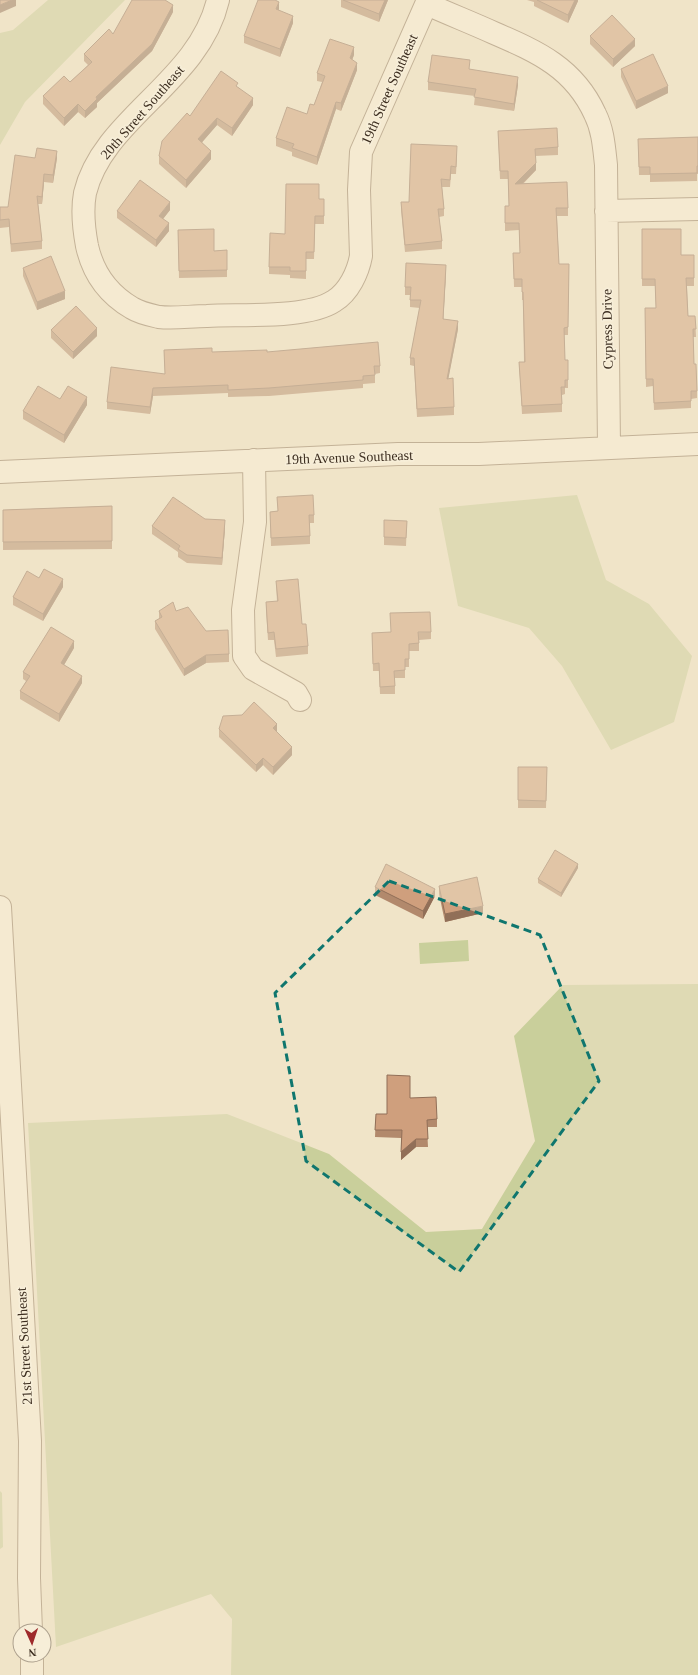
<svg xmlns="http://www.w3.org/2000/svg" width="698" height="1675" font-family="'Times New Roman',serif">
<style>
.green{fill:#c9cf9b}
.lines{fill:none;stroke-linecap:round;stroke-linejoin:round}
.minor-casing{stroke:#8d765c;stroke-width:24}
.minor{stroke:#faf1dc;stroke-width:22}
.wall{fill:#b2896c}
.shaded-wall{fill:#916f58}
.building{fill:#cf9f7d;stroke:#916f58}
.marked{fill:none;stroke:#0f766e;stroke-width:3;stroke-dasharray:8 5;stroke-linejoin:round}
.labels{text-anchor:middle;stroke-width:3.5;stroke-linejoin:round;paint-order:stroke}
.street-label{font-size:14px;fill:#3d2e20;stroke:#f7eed8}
</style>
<rect width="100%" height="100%" fill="#f0e4c8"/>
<path class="green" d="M 48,0 L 125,0 L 25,102 L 0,145 L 0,33 L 13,30 Z
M 577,495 L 606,580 L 649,604 L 692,656 L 674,722 L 611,750 L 562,666 L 529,628 L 458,606 L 439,508 Z
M 468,940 L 469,961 L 420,964 L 419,943 Z
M 698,984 L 698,1675 L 231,1675 L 232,1619 L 211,1594 L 56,1647 L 28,1123 L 227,1114 L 329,1154 L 426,1232 L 482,1229 L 535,1141 L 514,1036 L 563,985 Z
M 0,1491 L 2,1493 L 3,1547 L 0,1549 Z"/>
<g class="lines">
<g class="minor-casing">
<path id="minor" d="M 218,0 C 199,82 103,118 85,193 C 82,209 84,230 87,246 C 93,273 108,294 132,308 C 140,313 150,315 159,317 C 174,319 191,316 207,316 C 240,314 307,319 334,301 C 349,292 358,272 361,256 L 359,190 L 361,152 L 428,0
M 427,4 C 449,14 472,23 494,33 C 538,52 574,68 595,114 C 603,130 604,147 606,165 L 609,447
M 606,211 L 698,209
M 254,460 L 255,522 L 243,610 L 244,656 L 253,669 L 296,693 L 300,700
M 0,472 L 398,454 L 479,454 L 698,444
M 0,907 L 30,1441 L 29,1578 L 31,1631
M 32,1655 L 32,1675"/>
</g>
<use href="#minor" class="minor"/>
</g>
<path class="wall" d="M 341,0 L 388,0 L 379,22 L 341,7 Z
M 527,0 L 578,0 L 578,1 L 568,23 L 534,6 L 534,2 Z
M 279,9 L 279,10 L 293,23 L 280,57 L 244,43 L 244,36 Z
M 173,12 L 152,51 L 97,103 L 97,107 L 85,118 L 78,112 L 64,126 L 43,104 L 43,96 L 70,82 L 88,65 L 84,61 L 84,54 L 113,34 Z
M 590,36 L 635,46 L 613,67 L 590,44 Z
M 354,55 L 352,60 L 357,70 L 341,111 L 336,109 L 317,165 L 292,156 L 292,152 L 276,146 L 276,138 L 307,114 L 314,105 L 322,82 L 317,81 L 317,73 Z
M 470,69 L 518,85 L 514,111 L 474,105 L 475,96 L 428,90 L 428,82 Z
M 621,69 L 668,93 L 636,109 L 621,77 Z
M 238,87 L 253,105 L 232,136 L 217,125 L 202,142 L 211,159 L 186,188 L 159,164 L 159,156 L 190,116 Z
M 498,131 L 558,147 L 558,155 L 535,156 L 536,170 L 523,184 L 568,208 L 568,216 L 557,216 L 559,264 L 569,264 L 568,335 L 564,335 L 565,360 L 568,380 L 568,388 L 565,388 L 565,394 L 562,395 L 562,412 L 522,414 L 519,362 L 524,362 L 523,300 L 522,300 L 522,287 L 514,287 L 513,253 L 520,253 L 519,230 L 505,231 L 505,206 L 509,206 L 508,179 L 500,179 Z
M 698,137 L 698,174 L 697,174 L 697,181 L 650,182 L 650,175 L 639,175 L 638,139 Z
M 457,154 L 456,174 L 451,174 L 450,187 L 442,187 L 444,209 L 444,216 L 439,217 L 442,241 L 442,249 L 405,252 L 401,210 L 401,202 L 409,202 Z
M 35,158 L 57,158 L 53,183 L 44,182 L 42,204 L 38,204 L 42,241 L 42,249 L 11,252 L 9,227 L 0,228 L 0,207 L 8,207 Z
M 319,199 L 324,199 L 324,224 L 315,224 L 314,259 L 306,259 L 306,279 L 290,278 L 290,275 L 269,274 L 269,267 L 285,234 Z
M 170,210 L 163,219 L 169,231 L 156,247 L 117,218 L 117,211 Z
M 642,229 L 681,255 L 694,255 L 694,286 L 687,286 L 688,316 L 695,316 L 696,337 L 693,337 L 694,364 L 697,391 L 697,398 L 691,399 L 691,408 L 654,410 L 653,386 L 646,387 L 645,308 L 656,308 L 655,286 L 642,286 Z
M 178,230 L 214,251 L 227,250 L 227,277 L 179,278 Z
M 23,268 L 65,299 L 37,310 L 23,276 Z
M 446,273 L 443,319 L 458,329 L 448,379 L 454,407 L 454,415 L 417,417 L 414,366 L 410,365 L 410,358 L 420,308 L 410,307 L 410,295 L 405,295 L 405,287 Z
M 51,330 L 97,336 L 73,359 L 51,338 Z
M 164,350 L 212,352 L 267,352 L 380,366 L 380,373 L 375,374 L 375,383 L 363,384 L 363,388 L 269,396 L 228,397 L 228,393 L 153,396 L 150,414 L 107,409 L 107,402 L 165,374 Z
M 60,399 L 87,405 L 64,443 L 23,419 L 23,411 Z
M 277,497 L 314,515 L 314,523 L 310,523 L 310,544 L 271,546 L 270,512 L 278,511 Z
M 112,506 L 112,549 L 3,550 L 3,510 Z
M 205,519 L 225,528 L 222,565 L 187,563 L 178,557 L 178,552 L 152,534 L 152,526 Z
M 407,521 L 406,546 L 384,545 L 384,537 Z
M 39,578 L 63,587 L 43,621 L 13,605 L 13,597 Z
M 276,581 L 302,624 L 308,646 L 308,654 L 276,657 L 274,640 L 268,640 L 266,610 L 266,602 L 277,602 Z
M 159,611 L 176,611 L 206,631 L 229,654 L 229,662 L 206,663 L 184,676 L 155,629 L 155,621 L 159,619 Z
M 431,632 L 431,639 L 419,640 L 419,651 L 409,651 L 409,667 L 405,667 L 405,678 L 395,678 L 395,694 L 380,694 L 379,671 L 373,671 L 372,633 Z
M 74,648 L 64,665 L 82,683 L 59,722 L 20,699 L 20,691 L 26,681 L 23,679 L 23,672 Z
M 219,729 L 277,732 L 292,755 L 273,775 L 263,765 L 256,772 L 219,737 Z
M 518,767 L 547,767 L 546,808 L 518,808 Z
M 578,868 L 561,897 L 538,883 L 538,879 Z
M 439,886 L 483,913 L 445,922 L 439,894 Z
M 375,887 L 435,896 L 423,919 L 375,895 Z
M 410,1098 L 437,1119 L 437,1127 L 427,1127 L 428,1147 L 416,1147 L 401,1160 L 401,1138 L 375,1137 L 376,1114 L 387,1114 Z"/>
<path class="shaded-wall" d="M 12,0 L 16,0 L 16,6 L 0,13 L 0,5 Z
M 385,0 L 388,0 L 379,22 L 379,14 Z
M 575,0 L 578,0 L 578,1 L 568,23 L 568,15 Z
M 279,2 L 279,9 L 276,17 L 276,9 Z
M 173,5 L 173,12 L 152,51 L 97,103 L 97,107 L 85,118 L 85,111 Z
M 293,16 L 293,23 L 280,57 L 280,49 Z
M 635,39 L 635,46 L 613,67 L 613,59 Z
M 354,47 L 354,55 L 350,65 L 350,58 Z
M 357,63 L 357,70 L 341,111 L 341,103 Z
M 518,77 L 518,85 L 514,111 L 514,104 Z
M 668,86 L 668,93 L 636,109 L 636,101 Z
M 253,98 L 253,105 L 232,136 L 232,128 Z
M 336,102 L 336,109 L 317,165 L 317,157 Z
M 78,104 L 78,112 L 64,126 L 64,118 Z
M 217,118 L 217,125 L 198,147 L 198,139 Z
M 57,151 L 57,158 L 53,183 L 53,175 Z
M 211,151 L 211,159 L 186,188 L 186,180 Z
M 536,163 L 536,170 L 515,191 L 515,184 Z
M 44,174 L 44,182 L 42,204 L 42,197 Z
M 170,202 L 170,210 L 159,224 L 159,216 Z
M 169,223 L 169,231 L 156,247 L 156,240 Z
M 446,265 L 446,273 L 443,326 L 443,319 Z
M 65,291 L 65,299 L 37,310 L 37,302 Z
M 458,321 L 458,329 L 447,386 L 447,379 Z
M 97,328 L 97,336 L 73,359 L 73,352 Z
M 153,388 L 153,396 L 150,414 L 150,407 Z
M 87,397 L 87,405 L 64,443 L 64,435 Z
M 225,520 L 225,528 L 222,565 L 222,558 Z
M 63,579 L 63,587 L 43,621 L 43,614 Z
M 74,641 L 74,648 L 61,670 L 61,663 Z
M 206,655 L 206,663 L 184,676 L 184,669 Z
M 82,676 L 82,683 L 59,722 L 59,714 Z
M 277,724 L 277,732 L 273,736 L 273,728 Z
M 292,747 L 292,755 L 273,775 L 273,767 Z
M 263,758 L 263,765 L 256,772 L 256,765 Z
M 578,864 L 578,868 L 561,897 L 561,893 Z
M 435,889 L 435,896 L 423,919 L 423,911 Z
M 483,906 L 483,913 L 445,922 L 445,914 Z
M 416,1139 L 416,1147 L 401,1160 L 401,1152 Z"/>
<path class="building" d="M 0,0 L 12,0 L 0,5 Z
M 132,0 L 165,0 L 173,5 L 152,44 L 96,97 L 97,99 L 85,111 L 78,104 L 64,118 L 43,96 L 64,76 L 70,82 L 92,62 L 84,54 L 109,29 L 113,34 Z
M 258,0 L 275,0 L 279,2 L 276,9 L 293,16 L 280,49 L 244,36 Z
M 343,0 L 385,0 L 379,14 Z
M 537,0 L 575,0 L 568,15 Z
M 612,15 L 635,39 L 613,59 L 590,36 Z
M 330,39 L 354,47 L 350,58 L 357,63 L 341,103 L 336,102 L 317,157 L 292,148 L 294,144 L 276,138 L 287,107 L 307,114 L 310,104 L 314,105 L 325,76 L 317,73 Z
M 653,54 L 668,86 L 636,101 L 621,69 Z
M 432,55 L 470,60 L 469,69 L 518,77 L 514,104 L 474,97 L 476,89 L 428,82 Z
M 221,71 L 238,83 L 236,86 L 253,98 L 232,128 L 217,118 L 198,139 L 211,151 L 186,180 L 159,156 L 162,141 L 187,113 L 190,116 Z
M 557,128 L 558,147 L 535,149 L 536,163 L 515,184 L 567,182 L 568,208 L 556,208 L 559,264 L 569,264 L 568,327 L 564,328 L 565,360 L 568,360 L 568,380 L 565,380 L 565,387 L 561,387 L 562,404 L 522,406 L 519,362 L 525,362 L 523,292 L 522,292 L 522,279 L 514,279 L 513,253 L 520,253 L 519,223 L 505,223 L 505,206 L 509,206 L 508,171 L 500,171 L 498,131 Z
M 698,137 L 698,166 L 697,166 L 697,173 L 650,174 L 650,167 L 639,167 L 638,139 Z
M 411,144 L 457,146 L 456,167 L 451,166 L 450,180 L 441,179 L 444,209 L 438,209 L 442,241 L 405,245 L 401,202 L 409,202 Z
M 37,148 L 57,151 L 53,175 L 44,174 L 42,197 L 37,196 L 42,241 L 11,244 L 9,219 L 0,220 L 0,207 L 8,207 L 15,155 L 35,158 Z
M 140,180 L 170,202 L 159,216 L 169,223 L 156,240 L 117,211 Z
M 286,184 L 319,184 L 319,199 L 324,199 L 324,216 L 315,216 L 314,252 L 306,252 L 306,271 L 290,271 L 290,267 L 269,267 L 270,233 L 285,234 Z
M 214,229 L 214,251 L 227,250 L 227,270 L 179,271 L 178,230 Z
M 642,229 L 681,229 L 681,255 L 694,255 L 694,278 L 686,278 L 688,316 L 695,316 L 696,329 L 693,329 L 694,364 L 696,364 L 697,391 L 691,391 L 691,401 L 654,403 L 653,379 L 646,379 L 645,308 L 656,308 L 655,279 L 642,279 Z
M 51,256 L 65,291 L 37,302 L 23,268 Z
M 406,263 L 446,265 L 443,319 L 458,321 L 447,379 L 453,378 L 454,407 L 417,409 L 414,358 L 410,358 L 421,300 L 410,300 L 411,287 L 405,287 Z
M 76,306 L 97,328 L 73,352 L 51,330 Z
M 378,342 L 380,366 L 374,366 L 375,375 L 363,376 L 363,380 L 269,388 L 228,390 L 228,385 L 153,388 L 150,407 L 107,402 L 111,367 L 165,374 L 164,350 L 212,348 L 212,352 L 267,350 L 267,352 Z
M 38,386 L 60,399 L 68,386 L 87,397 L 64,435 L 23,411 Z
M 313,495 L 314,515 L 309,515 L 310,536 L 271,538 L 270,512 L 278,511 L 277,497 Z
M 173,497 L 205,519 L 225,520 L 222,558 L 187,555 L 178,549 L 180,546 L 152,526 Z
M 112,506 L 112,541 L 3,542 L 3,510 Z
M 384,520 L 407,521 L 406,538 L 384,537 Z
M 44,569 L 63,579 L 43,614 L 13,597 L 27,571 L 39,578 Z
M 298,579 L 302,624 L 306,624 L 308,646 L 276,649 L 274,632 L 268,633 L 266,602 L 278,601 L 276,581 Z
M 173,602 L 176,611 L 188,607 L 206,631 L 228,630 L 229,654 L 206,655 L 184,669 L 155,621 L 162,617 L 159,611 Z
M 430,612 L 431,632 L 418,632 L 419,643 L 409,644 L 409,659 L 405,659 L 405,670 L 394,671 L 395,686 L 380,687 L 379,663 L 373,664 L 372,633 L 391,632 L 390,613 Z
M 51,627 L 74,641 L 61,663 L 82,676 L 59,714 L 20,691 L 30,676 L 23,672 Z
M 254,702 L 277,724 L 273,728 L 292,747 L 273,767 L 263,758 L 256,765 L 219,729 L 223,716 L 242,715 Z
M 518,767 L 547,767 L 546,801 L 518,800 Z
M 555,850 L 578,864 L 561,893 L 538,879 Z
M 386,864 L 435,889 L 423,911 L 375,887 Z
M 477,877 L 483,906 L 445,914 L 439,886 Z
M 387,1075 L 410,1076 L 410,1098 L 436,1097 L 437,1119 L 427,1120 L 428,1139 L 416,1139 L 401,1152 L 402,1130 L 375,1130 L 376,1114 L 387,1114 Z"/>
<path d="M0 0H698V1675H0ZM 389,881 L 540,935 L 599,1081 L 459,1272 L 306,1161 L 275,993 Z" fill="#f0e4c8" fill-opacity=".55" fill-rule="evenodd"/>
<path class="marked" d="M 389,881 L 540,935 L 599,1081 L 459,1272 L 306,1161 L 275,993 Z"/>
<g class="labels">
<g class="street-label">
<text transform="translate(389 89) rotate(-66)" y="5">19th Street Southeast</text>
<text transform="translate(142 112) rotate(-49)" y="5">20th Street Southeast</text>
<text transform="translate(607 329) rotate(-91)" y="5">Cypress Drive</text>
<text transform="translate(349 457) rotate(-2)" y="5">19th Avenue Southeast</text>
<text transform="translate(24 1346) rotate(-93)" y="5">21st Street Southeast</text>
</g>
</g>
<g transform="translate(32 1643) rotate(177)"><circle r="19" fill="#f7eed8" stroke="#ada18e"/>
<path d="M0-3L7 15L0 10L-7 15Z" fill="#9e2a2b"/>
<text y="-6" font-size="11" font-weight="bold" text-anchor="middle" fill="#3d2e20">N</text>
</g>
</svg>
